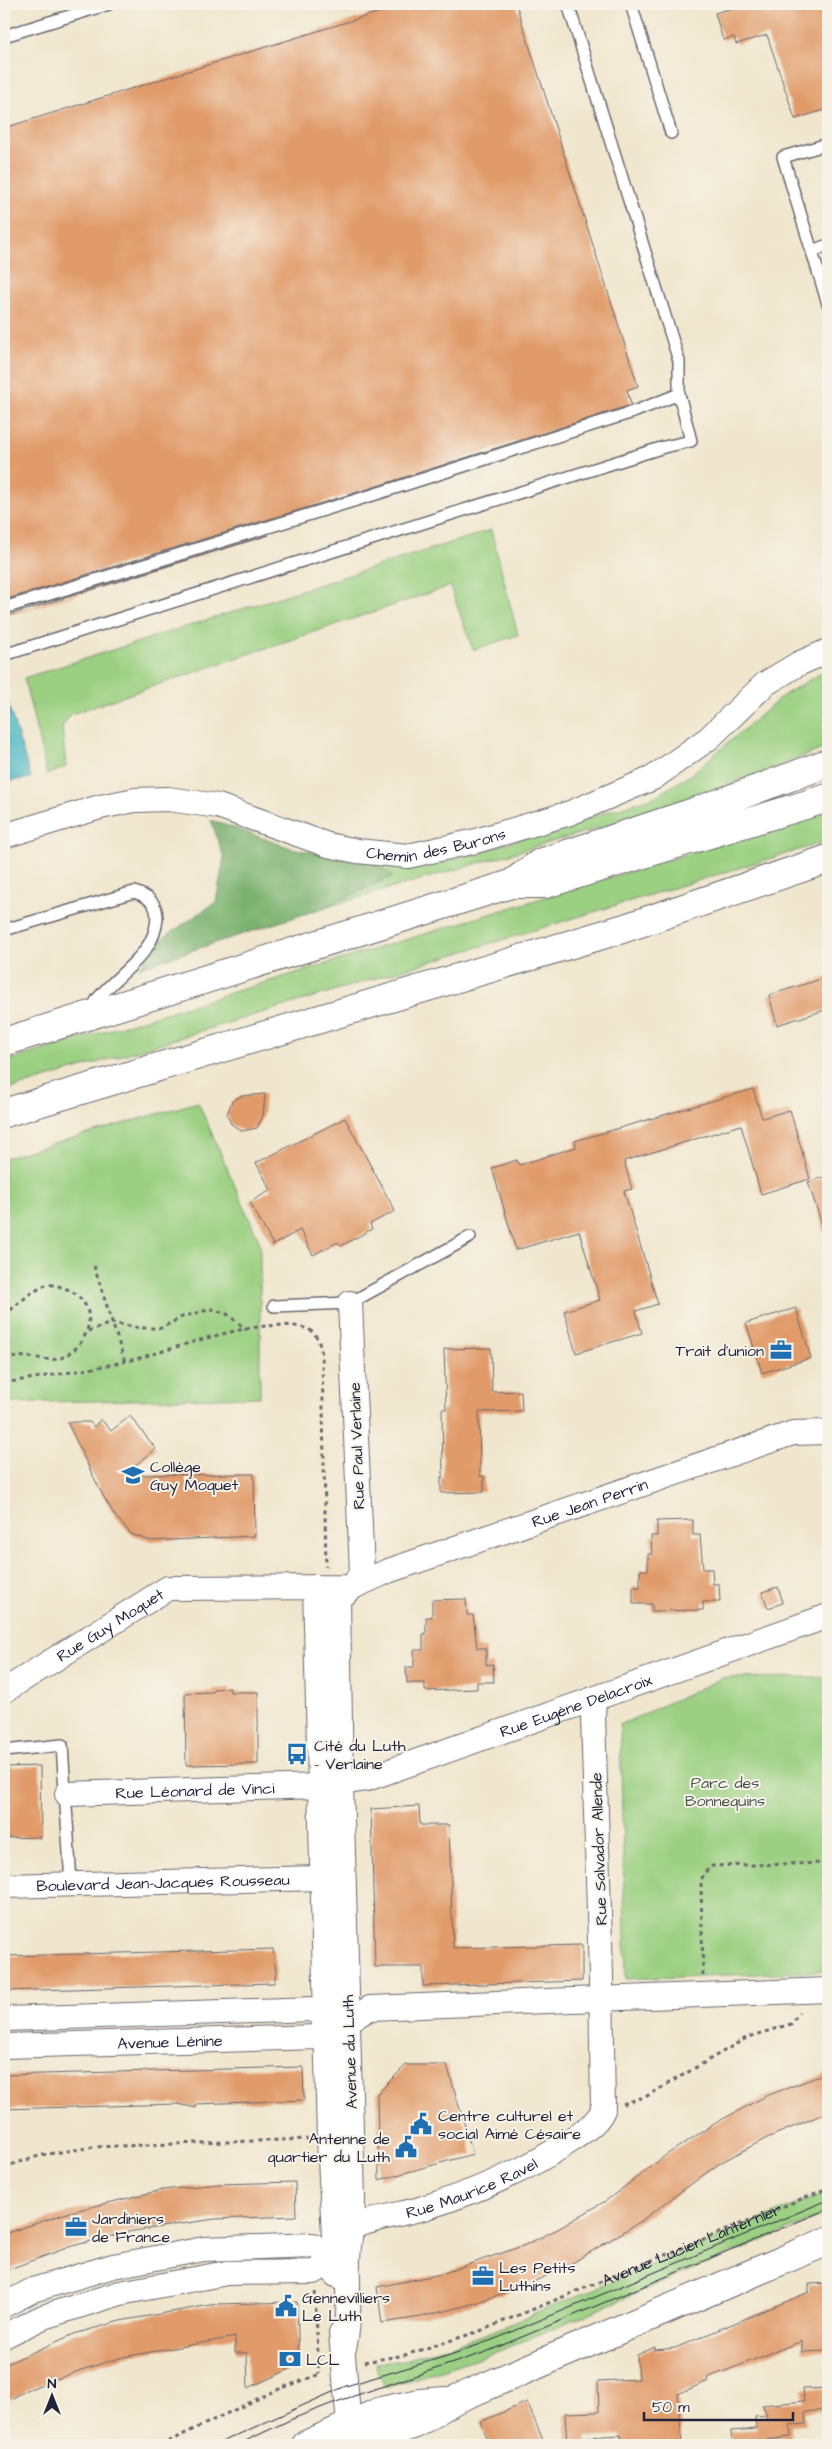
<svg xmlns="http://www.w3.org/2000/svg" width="832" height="2449" font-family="'Architects Daughter',sans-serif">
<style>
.green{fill:#9bd082;stroke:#5e795e}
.forest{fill:#7cb270;stroke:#4f6a56}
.water{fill:#48b6c3;stroke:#356c7f}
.building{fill:#e19b6a}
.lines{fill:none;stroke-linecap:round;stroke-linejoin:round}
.service-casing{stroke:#6a676e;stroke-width:14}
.minor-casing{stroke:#6a676e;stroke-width:26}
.secondary-casing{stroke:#6a676e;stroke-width:30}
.motorway-casing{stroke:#6a676e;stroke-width:30}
.path{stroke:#6a676e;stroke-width:3;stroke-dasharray:4 4;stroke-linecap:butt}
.service{stroke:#fff;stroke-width:11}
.minor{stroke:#fff;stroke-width:24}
.secondary{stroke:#fff;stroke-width:28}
.motorway{stroke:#fff;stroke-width:28}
.tram{stroke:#22223b;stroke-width:1}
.labels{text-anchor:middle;stroke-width:4;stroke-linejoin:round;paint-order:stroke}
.street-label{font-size:16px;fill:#22223b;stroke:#f7f3e8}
.poi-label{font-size:16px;fill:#22223b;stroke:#f7f3e8;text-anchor:start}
.park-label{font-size:16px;fill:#465650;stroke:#f7f3e8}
</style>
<rect width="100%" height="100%" fill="#f7f3e8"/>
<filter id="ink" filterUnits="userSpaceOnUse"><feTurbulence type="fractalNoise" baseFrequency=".02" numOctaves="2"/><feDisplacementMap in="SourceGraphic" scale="10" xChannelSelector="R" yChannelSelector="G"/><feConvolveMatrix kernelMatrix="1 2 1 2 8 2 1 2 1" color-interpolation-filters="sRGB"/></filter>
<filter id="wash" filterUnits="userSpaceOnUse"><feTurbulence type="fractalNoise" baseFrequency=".0096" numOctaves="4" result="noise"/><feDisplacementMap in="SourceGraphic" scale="20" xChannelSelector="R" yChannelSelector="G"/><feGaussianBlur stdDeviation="1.12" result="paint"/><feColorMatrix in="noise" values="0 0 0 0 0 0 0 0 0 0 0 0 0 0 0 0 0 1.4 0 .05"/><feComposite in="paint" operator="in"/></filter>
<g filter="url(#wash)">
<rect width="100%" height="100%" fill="#f0e6cd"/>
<path class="green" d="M 491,530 L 518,635 L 473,650 L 450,586 L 71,714 L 62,727 L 66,767 L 47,775 L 24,678 Z
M 828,669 L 828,747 L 662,810 L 323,908 L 393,876 L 374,864 L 446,862 L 654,797 L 689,776 L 784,695 Z
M 828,811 L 828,841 L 4,1091 L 4,1062 Z
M 198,1102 L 260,1243 L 260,1397 L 4,1403 L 4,1158 Z
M 828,1677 L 828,1971 L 626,1979 L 620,1725 L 722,1678 Z
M 828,2192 L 828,2213 L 499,2351 L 385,2388 L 375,2363 L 405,2360 L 488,2333 Z"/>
<path class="forest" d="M 211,820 L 291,848 L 374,864 L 393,876 L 323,908 L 138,968 L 163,938 L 216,902 L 224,858 Z"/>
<path class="water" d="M 4,697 L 6,697 L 31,778 L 4,782 Z"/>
<g id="blocks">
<path class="building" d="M 405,4 L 516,4 L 638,386 L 627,390 L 631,405 L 374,487 L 4,600 L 4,128 Z
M 744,4 L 828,4 L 828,109 L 795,119 L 767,35 L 736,44 L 734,37 L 723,40 L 715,13 Z
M 269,535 L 4,617 L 4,615 Z
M 828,977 L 828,1009 L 777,1025 L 769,995 Z
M 753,1089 L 762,1118 L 790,1110 L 810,1179 L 761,1194 L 741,1125 L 624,1161 L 632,1189 L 624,1191 L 658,1304 L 636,1311 L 642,1333 L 576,1353 L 564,1311 L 600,1300 L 579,1231 L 516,1250 L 492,1168 L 517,1160 L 519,1165 L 576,1147 L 575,1141 Z
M 265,1094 L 263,1116 L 257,1128 L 242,1131 L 231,1124 L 227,1114 L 232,1101 L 241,1096 Z
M 345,1118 L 395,1211 L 370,1224 L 372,1229 L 341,1246 L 338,1242 L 313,1255 L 300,1230 L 273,1245 L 250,1202 L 271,1190 L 256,1163 Z
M 828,1176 L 828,1234 L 825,1234 L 808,1182 Z
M 796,1308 L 811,1358 L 762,1373 L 746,1323 Z
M 491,1348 L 492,1392 L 521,1391 L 522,1411 L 479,1412 L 480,1476 L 484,1476 L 484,1492 L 441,1493 L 441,1477 L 443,1477 L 442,1409 L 446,1409 L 444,1349 Z
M 130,1416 L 156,1449 L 123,1475 L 254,1474 L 255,1536 L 151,1541 L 131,1534 L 115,1516 L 101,1492 L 67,1422 L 90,1422 L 94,1427 L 101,1419 L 111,1431 Z
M 693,1520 L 693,1535 L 700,1535 L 703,1569 L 712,1569 L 713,1584 L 719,1584 L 720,1602 L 703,1602 L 703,1610 L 652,1611 L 652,1604 L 633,1604 L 633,1587 L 640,1587 L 640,1570 L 648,1570 L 648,1554 L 652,1554 L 651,1536 L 657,1536 L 657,1521 Z
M 778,1587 L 783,1603 L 768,1608 L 762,1592 Z
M 466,1599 L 467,1615 L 473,1615 L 477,1648 L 486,1648 L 486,1665 L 493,1664 L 494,1682 L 477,1682 L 477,1689 L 425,1691 L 425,1683 L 407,1683 L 406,1667 L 414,1667 L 414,1650 L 423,1650 L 423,1634 L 426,1634 L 426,1617 L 432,1617 L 432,1600 Z
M 230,1688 L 230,1692 L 258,1692 L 258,1764 L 186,1765 L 185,1693 L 213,1692 L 213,1689 Z
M 40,1766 L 41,1837 L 4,1838 L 4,1767 Z
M 419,1806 L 420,1825 L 449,1825 L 453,1948 L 582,1945 L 582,1981 L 423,1986 L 423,1967 L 375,1967 L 371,1809 Z
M 273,1949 L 276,1972 L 274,1983 L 4,1991 L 4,1956 Z
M 406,2065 L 447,2065 L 473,2154 L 379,2180 L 377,2094 Z
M 303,2067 L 304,2100 L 196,2104 L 196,2108 L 178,2104 L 4,2109 L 4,2075 Z
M 828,2073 L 828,2112 L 767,2138 L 720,2163 L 638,2223 L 574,2262 L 531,2283 L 476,2303 L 421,2317 L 382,2323 L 377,2287 L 441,2274 L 525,2245 L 558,2229 L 607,2200 L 666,2155 L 719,2121 L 766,2096 Z
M 295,2182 L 296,2216 L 215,2219 L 127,2232 L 72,2246 L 4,2271 L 4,2234 L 70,2212 L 162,2190 L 218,2184 Z
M 828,2283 L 828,2351 L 802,2352 L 802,2341 L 707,2378 L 708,2381 L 678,2394 L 682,2445 L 622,2445 L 621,2435 L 586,2437 L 587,2445 L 567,2445 L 565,2413 L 599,2412 L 598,2381 L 639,2379 L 637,2355 L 655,2347 L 655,2350 L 675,2348 L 809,2292 L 809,2284 Z
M 297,2302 L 299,2365 L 248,2388 L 247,2353 L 235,2353 L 235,2337 L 123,2357 L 81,2370 L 27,2390 L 4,2403 L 4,2365 L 74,2334 L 120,2321 L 216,2304 Z
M 827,2388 L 824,2410 L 805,2412 L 806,2424 L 790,2425 L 791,2437 L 766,2440 L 766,2445 L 732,2445 L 731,2431 L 756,2429 L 755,2417 L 767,2416 L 762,2405 L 804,2401 L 803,2389 Z
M 527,2402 L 545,2445 L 490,2445 L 480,2422 Z"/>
</g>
</g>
<g filter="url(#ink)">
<use href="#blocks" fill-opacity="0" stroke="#6a676e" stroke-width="1"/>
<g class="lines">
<g class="service-casing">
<path id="service" d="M 631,4 L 671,133
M 4,36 L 109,4
M 828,144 L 783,157 L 828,304
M 812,251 L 828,245
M 4,608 L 376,494 L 636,411 L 679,394
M 4,655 L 664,447 L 691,441 L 679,394 L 679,361 L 568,4
M 4,930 L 134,892 C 147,896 157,902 157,918 C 155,954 122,970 100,996 C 95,1000 94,1007 91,1013
M 274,1306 L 350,1303 L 470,1237
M 4,1751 L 62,1745 L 71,1883"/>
</g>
<g class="minor-casing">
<g id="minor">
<path id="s2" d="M 4,836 L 100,807 L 135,800 L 168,799 L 218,806 L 328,845 L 357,851 L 408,856 L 476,841 L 570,813 L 653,778 L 709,738 L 765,684 L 798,664 L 828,651"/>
<path d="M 315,1587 L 329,2139 L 336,2275"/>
<path id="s3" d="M 4,1691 L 168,1588 L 353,1587 L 388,1571 L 793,1433 L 828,1432"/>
<path id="s4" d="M 67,1794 L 321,1786 L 367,1779 L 828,1616"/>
<path id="s5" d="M 4,1886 L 321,1878"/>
<path d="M 4,2019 L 315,2009 L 326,2021 L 348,2021 L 370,2008 L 828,1990"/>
<path id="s6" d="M 4,2046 L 320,2037 L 326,2021"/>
<path id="s7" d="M 353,2227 C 375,2218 397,2215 420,2209 C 473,2193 524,2172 570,2141 C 583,2131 596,2125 603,2110 L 601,1976 L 593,1716 L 594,1699"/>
<path d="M 4,2305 L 33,2290 L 113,2266 L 204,2249 L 313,2245 L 335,2259 L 314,2272 L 227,2273 L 120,2293 L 43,2317 L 4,2336"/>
<path d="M 341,2333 L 349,2425 L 341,2439"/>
<path d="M 344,2348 C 351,2319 347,2290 348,2260 C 349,2239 353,2220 353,2199 L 341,1785 L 338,1599 L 353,1587 L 362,1571 L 350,1303"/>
</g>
</g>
<g class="secondary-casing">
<path id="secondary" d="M 306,2445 L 381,2411 L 420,2403 L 445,2401
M 356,2445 L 415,2424 L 454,2400 L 828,2241"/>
</g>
<g class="motorway-casing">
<path id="motorway" d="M 511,884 L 545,884 L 828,798
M 4,1042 L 511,884 L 540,863 L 700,810 L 828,763
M 4,1113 L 622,929 L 828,859"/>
</g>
<g class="path">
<path d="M 94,1266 L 125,1362"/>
<path d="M 4,1315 L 30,1294 L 47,1284 C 60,1286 72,1289 81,1299 C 99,1320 83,1349 61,1358 C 50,1362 37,1357 26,1357 C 19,1356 11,1358 4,1360"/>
<path d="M 88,1331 L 112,1323 L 141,1328 L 161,1328 L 182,1317 L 211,1309 L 227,1314 L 247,1330"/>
<path d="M 4,1383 C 44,1376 84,1371 123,1362 C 173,1351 256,1315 305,1328 C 317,1331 320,1344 322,1355 L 326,1567"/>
<path d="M 703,1975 L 701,1884 L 703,1874 L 712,1866 L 828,1863"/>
<path d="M 623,2104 L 647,2096 L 748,2037 L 791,2024 L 799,2013"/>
<path d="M 4,2167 L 42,2155 L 93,2147 L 308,2139"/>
<path d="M 315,2292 L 319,2374"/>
<path id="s1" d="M 364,2362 L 405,2355 L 480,2331 L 828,2188"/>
<path d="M 161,2445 L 274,2391 L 320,2374"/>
</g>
<use href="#service" class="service"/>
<use href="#minor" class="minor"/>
<use href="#secondary" class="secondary"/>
<use href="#motorway" class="motorway"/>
<path class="tram" d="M 215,2445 L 346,2386 L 447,2356 L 495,2339 L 828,2200
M 237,2445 L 292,2419 L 333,2403 L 486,2352 L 828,2209"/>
</g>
</g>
<defs>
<g id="office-bare" transform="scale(1.725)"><path d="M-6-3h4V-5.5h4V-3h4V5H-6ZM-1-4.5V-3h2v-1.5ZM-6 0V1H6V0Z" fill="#1f6fb2" stroke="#f7f3e8" stroke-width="2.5" paint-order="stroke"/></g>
<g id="school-bare" transform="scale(1.725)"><path d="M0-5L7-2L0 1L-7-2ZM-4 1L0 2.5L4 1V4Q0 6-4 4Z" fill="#1f6fb2" stroke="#f7f3e8" stroke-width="2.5" paint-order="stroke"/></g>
<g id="bus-bare" transform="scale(1.725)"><path d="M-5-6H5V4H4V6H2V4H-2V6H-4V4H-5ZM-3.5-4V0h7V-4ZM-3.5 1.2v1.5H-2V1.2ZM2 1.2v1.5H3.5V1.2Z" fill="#1f6fb2" stroke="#f7f3e8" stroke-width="2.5" paint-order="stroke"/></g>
<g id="civic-bare" transform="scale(1.725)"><path d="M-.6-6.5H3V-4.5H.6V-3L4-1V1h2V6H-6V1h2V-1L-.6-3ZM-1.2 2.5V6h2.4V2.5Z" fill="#1f6fb2" stroke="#f7f3e8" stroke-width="2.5" paint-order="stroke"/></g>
<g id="bank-bare" transform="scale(1.725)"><path d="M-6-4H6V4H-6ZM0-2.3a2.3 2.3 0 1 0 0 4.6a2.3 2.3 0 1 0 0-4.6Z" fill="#1f6fb2" stroke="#f7f3e8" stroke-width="2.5" paint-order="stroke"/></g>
</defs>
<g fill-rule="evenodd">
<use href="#office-bare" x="781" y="1350"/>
<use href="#school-bare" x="133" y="1475"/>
<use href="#bus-bare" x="297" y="1754"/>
<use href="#civic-bare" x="421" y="2124"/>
<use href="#civic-bare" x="406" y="2147"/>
<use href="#office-bare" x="76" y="2227"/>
<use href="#office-bare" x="483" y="2276"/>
<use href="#civic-bare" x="286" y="2306"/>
<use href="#bank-bare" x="290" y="2359"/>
</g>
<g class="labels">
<g class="street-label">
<text dy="6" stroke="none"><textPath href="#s2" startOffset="446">Chemin des Burons</textPath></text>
<text transform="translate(356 1446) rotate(-92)" y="6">Rue Paul Verlaine</text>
<text dy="6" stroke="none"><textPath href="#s3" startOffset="630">Rue Jean Perrin</textPath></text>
<text dy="6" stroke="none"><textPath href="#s3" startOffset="125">Rue Guy Moquet</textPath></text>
<text dy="6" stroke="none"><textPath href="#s4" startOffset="522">Rue Eugène Delacroix</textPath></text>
<text dy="6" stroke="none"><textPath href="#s4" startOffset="128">Rue Léonard de Vinci</textPath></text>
<text transform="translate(598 1849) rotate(-92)" y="6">Rue Salvador Allende</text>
<text dy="6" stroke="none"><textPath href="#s5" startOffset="159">Boulevard Jean-Jacques Rousseau</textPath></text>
<text dy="6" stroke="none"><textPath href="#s6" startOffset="166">Avenue Lénine</textPath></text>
<text transform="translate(349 2052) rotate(-92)" y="6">Avenue du Luth</text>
<text dy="6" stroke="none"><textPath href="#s7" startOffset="125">Rue Maurice Ravel</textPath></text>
<text dy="6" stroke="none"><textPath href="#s1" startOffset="349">Avenue Lucien Lanternier</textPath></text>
</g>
<g class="poi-label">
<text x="764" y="1356" text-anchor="end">Trait d’union</text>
<text x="150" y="1472">Collège<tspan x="150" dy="18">Guy Moquet</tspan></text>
<text x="314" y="1751">Cité du Luth<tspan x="314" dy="18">- Verlaine</tspan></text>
<text x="438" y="2121">Centre culturel et<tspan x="438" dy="18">social Aimé Césaire</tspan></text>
<text x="390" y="2144" text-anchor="end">Antenne de<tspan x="390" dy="18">quartier du Luth</tspan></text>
<text x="92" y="2224">Jardiniers<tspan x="92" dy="18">de France</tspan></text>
<text x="499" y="2273">Les Petits<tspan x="499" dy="18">Luthins</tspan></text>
<text x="302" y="2303">Gennevilliers<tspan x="302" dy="18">Le Luth</tspan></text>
<text x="306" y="2365">LCL</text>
</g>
<g class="park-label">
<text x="725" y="1788">Parc des<tspan x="725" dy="18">Bonnequins</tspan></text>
</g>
</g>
<rect width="832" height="2449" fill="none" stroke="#f7f3e8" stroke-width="20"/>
<g transform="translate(52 2396)" stroke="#f7f3e8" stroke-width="4" paint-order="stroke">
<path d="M0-4L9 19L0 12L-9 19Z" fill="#22223b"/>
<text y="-8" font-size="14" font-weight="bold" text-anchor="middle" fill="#22223b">N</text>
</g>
<path d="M644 2412v8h149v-8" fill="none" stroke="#22223b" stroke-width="2.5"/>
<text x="652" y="2412" font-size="15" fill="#22223b" stroke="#f7f3e8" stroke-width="4" paint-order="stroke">50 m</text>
</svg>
